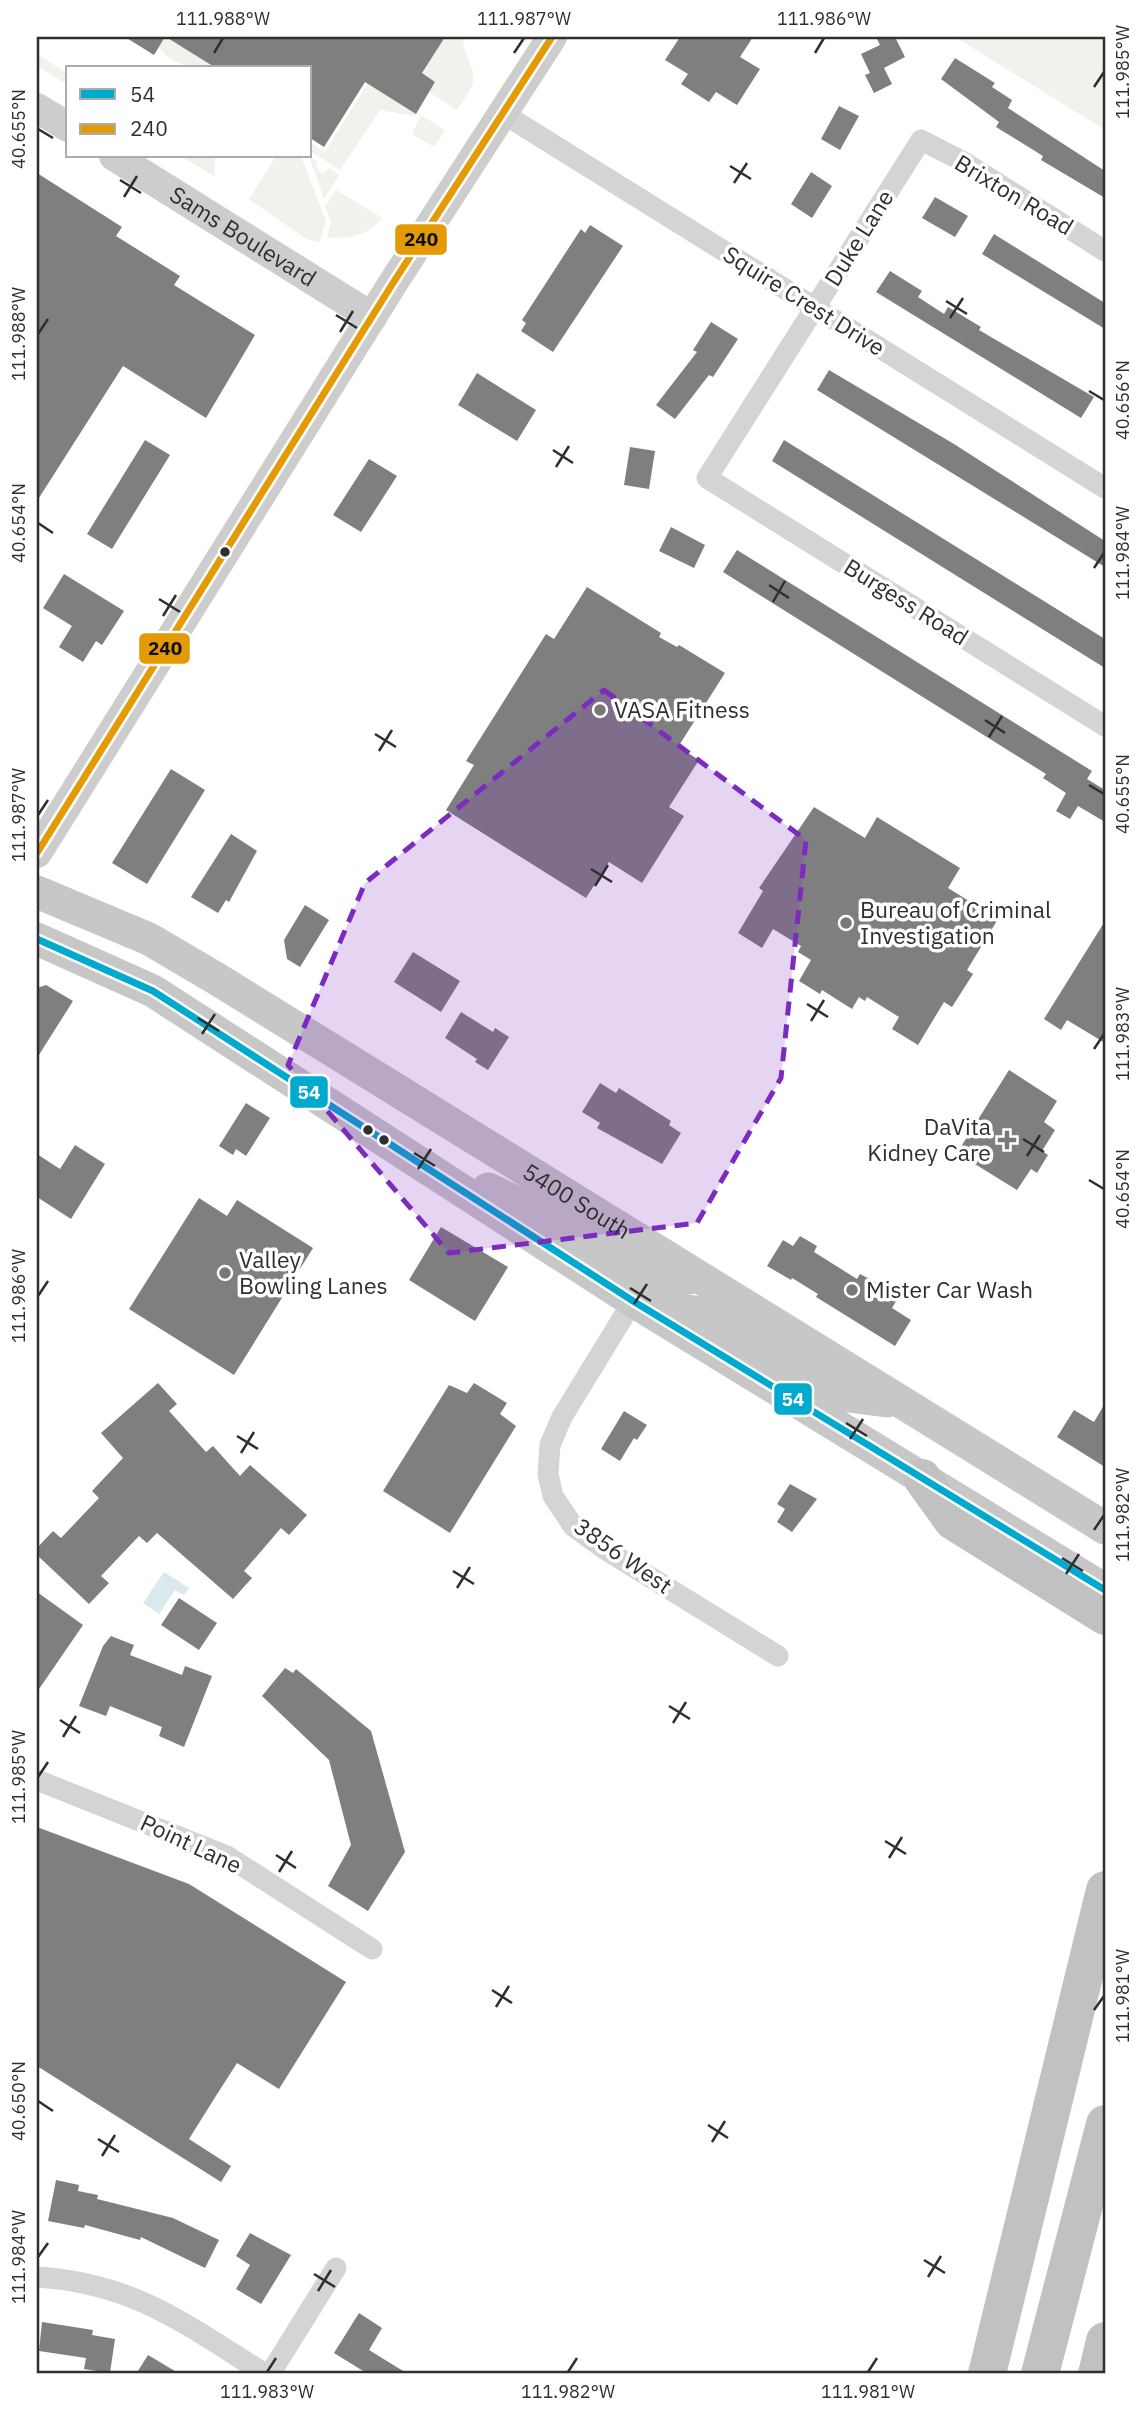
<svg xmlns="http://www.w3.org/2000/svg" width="1142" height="2411" font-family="'IBM Plex Sans',sans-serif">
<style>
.green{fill:#f0f2ec}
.water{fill:#dae9ee}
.building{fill:#7f7f7f}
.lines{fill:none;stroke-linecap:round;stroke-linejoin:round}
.street{stroke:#d4d4d4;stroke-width:21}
.secondary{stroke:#cdcdcd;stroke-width:30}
.primary{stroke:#c7c7c7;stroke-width:33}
.highway{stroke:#c1c1c1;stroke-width:38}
.bus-1-casing{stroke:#fff;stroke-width:12}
.bus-2-casing{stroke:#fff;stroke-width:12}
.bus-1{stroke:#00a9ce;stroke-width:7}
.bus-2{stroke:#e39a05;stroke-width:7}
.marked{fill:#7b2cbf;fill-opacity:0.2;stroke:#7b2cbf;stroke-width:5;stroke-dasharray:14 9;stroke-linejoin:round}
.ticks{fill:none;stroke:#2f2f2f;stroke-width:2.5}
.bus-dot{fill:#2f2f2f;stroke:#fff;stroke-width:2.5}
.poi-dot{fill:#787878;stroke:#fff;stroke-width:2.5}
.labels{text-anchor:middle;stroke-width:7;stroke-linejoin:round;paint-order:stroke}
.street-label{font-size:23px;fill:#2f2f2f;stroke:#fff}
.poi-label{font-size:23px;fill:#2f2f2f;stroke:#fff;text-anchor:start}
.line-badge{stroke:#fff;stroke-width:2.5}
.badge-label{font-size:19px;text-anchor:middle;font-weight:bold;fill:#fff}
.pale-badge-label{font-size:19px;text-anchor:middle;font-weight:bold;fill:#111}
.neatline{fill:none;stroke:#2f2f2f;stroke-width:2.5}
.ticks-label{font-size:18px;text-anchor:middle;fill:#2f2f2f}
</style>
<rect width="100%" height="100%" fill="#fff"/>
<path class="green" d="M 166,37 L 216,68 C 193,68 173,67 159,47 Z
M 445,37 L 463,38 C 462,54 478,71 472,86 C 468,94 462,102 457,110 L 429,92 L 435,82 L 422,73 Z
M 955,37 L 1105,37 L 1105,130 Z
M 37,54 L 68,74 L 68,85 L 37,66 Z
M 368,83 L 416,114 L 414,116 L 380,110 L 340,170 L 310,151 L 310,142 L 325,152 Z
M 421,115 L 445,130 L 434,147 L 412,134 Z
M 181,156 L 215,156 L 215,177 Z
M 276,156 L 301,156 L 326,221 L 319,243 L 305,238 L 249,199 Z
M 309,156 L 318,162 L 316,166 L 322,174 L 329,168 L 339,175 L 324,199 Z
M 336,190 L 382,218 C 369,235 348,240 327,237 L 331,222 L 325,207 Z"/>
<path class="water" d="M 164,1572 L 189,1588 L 184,1595 L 175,1590 L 159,1614 L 143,1603 Z"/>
<path class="building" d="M 125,37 L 165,37 L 154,55 Z
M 166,37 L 445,37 L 422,73 L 435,82 L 416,114 L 365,82 L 324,147 L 310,138 L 310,68 L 216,68 Z
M 680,37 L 753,37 L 740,57 L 760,69 L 737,105 L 716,92 L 709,102 L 681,84 L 688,74 L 665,60 Z
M 876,37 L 895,37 L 905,57 L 884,68 L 892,84 L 874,93 L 865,75 L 870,73 L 861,54 L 880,45 Z
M 955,58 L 995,83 L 992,87 L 1012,100 L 1008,108 L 1105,171 L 1105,198 L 1041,160 L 1043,156 L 996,127 L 999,122 L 941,79 Z
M 839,106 L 859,116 L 840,150 L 821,139 Z
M 811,172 L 832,186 L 812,218 L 791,204 Z
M 37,173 L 122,227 L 116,236 L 180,276 L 174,285 L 255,335 L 206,418 L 123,366 L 37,501 Z
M 935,197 L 968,216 L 955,237 L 922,218 Z
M 590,225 L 623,246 L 553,352 L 521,331 L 526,323 L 522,320 L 581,229 L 585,233 Z
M 994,234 L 1105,303 L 1105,329 L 982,254 Z
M 890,271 L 922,291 L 918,297 L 944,314 L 948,307 L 981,327 L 979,330 L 1094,397 L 1081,418 L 876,292 Z
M 711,322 L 738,339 L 713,377 L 709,375 L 675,419 L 656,405 L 697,352 L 693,350 Z
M 829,370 L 954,444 L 1105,541 L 1105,567 L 817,390 Z
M 477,373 L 536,410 L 517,441 L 458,405 Z
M 145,440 L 170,455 L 112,549 L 87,534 Z
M 784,440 L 1105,639 L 1105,668 L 772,461 Z
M 630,447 L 655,451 L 649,489 L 624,485 Z
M 369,459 L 397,476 L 361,532 L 333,515 Z
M 671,527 L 705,545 L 694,568 L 659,551 Z
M 737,550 L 1092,771 L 1087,779 L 1105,790 L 1105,822 L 1078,806 L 1070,819 L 1056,811 L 1066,793 L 1043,778 L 1046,774 L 723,572 Z
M 64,574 L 124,611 L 102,645 L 96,641 L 83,662 L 59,647 L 72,626 L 43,608 Z
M 587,587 L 661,633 L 659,637 L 677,647 L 679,645 L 725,673 L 678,747 L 699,760 L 669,807 L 684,816 L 642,883 L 609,862 L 586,898 L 446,810 L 474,765 L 466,761 L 546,634 L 554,639 Z
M 171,769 L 205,790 L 147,884 L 112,863 Z
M 814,807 L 865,838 L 877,817 L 960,868 L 948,888 L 998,919 L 967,970 L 973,974 L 952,1007 L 944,1002 L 918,1045 L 892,1029 L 899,1017 L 867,997 L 865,1001 L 859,997 L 852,1009 L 822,990 L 820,994 L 799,981 L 811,960 L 798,952 L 801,946 L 773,929 L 762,948 L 738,933 L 763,891 L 759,888 Z
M 231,834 L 257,851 L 229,902 L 226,900 L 218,913 L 191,897 Z
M 305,905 L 329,920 L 300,967 L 287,959 L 284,940 Z
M 1105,921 L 1105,1043 L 1067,1020 L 1061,1030 L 1044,1019 Z
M 413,952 L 460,981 L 441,1012 L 394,982 Z
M 46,985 L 73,1001 L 37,1058 L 37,988 Z
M 461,1012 L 493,1032 L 495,1028 L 509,1037 L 488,1070 L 475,1062 L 477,1059 L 445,1038 Z
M 1009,1070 L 1057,1101 L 1044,1122 L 1055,1130 L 1042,1151 L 1048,1155 L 1037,1173 L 1031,1169 L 1017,1190 L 957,1153 Z
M 600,1083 L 616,1093 L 619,1088 L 671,1121 L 669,1125 L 681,1133 L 662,1164 L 597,1128 L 600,1123 L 582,1112 Z
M 246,1103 L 270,1118 L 246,1156 L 236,1149 L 233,1155 L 219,1146 Z
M 75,1145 L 105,1164 L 71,1219 L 37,1197 L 37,1154 L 60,1169 Z
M 199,1198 L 227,1216 L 237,1200 L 313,1248 L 234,1375 L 129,1309 Z
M 441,1227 L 508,1267 L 475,1321 L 409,1280 Z
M 800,1236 L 817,1246 L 814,1252 L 857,1279 L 860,1274 L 900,1295 L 892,1308 L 911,1320 L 895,1346 L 816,1297 L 818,1294 L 792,1278 L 791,1280 L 767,1266 L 783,1240 L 793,1246 Z
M 158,1383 L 177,1404 L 169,1411 L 206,1452 L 213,1446 L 240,1476 L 250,1465 L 307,1515 L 289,1535 L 281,1528 L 244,1571 L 252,1578 L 233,1599 L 157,1533 L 147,1543 L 139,1536 L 101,1576 L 109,1583 L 89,1604 L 37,1555 L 37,1548 L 53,1531 L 61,1538 L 99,1498 L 92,1491 L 123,1458 L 101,1433 Z
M 474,1383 L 507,1403 L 500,1414 L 516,1426 L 450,1533 L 383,1491 L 449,1385 L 467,1393 Z
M 1105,1403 L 1105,1467 L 1057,1437 L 1074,1410 L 1094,1422 Z
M 624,1411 L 647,1425 L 637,1440 L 634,1438 L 620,1461 L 601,1449 Z
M 790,1484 L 817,1499 L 792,1532 L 777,1522 L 785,1509 L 777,1504 Z
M 37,1592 L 83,1625 L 37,1692 Z
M 179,1598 L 217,1623 L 199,1650 L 161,1625 Z
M 111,1636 L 134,1645 L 130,1655 L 182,1675 L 185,1666 L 212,1676 L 184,1747 L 159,1736 L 162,1727 L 110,1706 L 106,1716 L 79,1706 L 103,1646 Z
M 285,1668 L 293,1673 L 296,1669 L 371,1731 L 405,1852 L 368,1911 L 328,1886 L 351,1845 L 329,1760 L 262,1696 Z
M 37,1827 L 189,1884 L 346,1982 L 279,2089 L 237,2063 L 214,2099 L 189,2139 L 231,2166 L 221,2182 L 37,2066 Z
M 56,2180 L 79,2185 L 78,2191 L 98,2195 L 97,2199 L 173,2218 L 219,2240 L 205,2268 L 141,2237 L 140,2240 L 85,2225 L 84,2228 L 48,2221 Z
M 250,2233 L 291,2255 L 261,2304 L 236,2289 L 250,2265 L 236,2256 Z
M 359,2313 L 382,2328 L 369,2350 L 408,2374 L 368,2374 L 334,2353 Z
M 42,2322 L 93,2330 L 92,2335 L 115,2339 L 110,2373 L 84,2369 L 86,2358 L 39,2351 Z
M 148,2355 L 180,2374 L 136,2374 Z"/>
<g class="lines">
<path class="street" d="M 502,113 L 1105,488
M 1105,251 L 962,161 L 921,140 L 707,478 L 1105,726
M 633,1301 L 562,1417 L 550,1445 L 548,1474 L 553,1496 L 573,1526 L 603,1548 L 778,1656
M 37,1780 L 227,1856 L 372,1949
M 37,2277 C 134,2283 185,2324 265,2374
M 270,2374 L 336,2268"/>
<g class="secondary">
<path d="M 37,108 L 68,127"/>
<path id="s1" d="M 114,156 L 372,317"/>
<path d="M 37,853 L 393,283 L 552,37"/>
</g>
<g class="primary">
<path id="s2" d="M 37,892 L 149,939 L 217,979 L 1105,1528"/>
<path d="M 37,939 L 153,991 L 633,1301 L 1105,1590"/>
<path d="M 488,1189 L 573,1229 L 644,1273 L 689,1278"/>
<path d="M 656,1305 L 699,1313 L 787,1369 L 848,1396 L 887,1401"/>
</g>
<path class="highway" d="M 922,1478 L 953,1521 L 1105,1616
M 987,2374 L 1105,1890
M 1040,2374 L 1105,2124
M 1097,2374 L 1105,2341"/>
<g class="bus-1-casing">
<path id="bus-1" d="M 37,939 L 153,991 L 633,1301 L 1105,1590"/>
</g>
<g class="bus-2-casing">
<path id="bus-2" d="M 37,853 L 393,283 L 552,37"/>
</g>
<use href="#bus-1" class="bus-1"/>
<use href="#bus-2" class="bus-2"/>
</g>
<path class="marked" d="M 604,690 L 806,840 L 781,1078 L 697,1223 L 449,1253 L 288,1065 L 365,883 Z"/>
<path class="ticks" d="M 214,53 L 223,38M 514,53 L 524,38M 815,53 L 824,38M 1094,87 L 1104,72M 38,129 L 53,138M 730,166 L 751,179M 120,180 L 141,193M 734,183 L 747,163M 124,197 L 137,176M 946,301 L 967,314M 336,315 L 357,328M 950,318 L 963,298M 340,332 L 353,311M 38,334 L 48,319M 1089,391 L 1104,400M 553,450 L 573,463M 556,467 L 569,446M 38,523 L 53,533M 1094,568 L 1104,553M 769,585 L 789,598M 159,599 L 180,612M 773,602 L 785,581M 163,616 L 176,595M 985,720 L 1005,733M 375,734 L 396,747M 989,737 L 1002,716M 379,751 L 392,730M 1089,785 L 1104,794M 38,815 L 48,800M 591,869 L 612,882M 595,886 L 608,865M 807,1004 L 828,1017M 198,1018 L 219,1031M 811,1021 L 824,1000M 202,1034 L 215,1014M 1094,1049 L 1104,1034M 1023,1139 L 1044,1152M 414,1153 L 435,1166M 1027,1156 L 1040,1135M 418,1169 L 431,1149M 1089,1180 L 1104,1189M 630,1288 L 651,1301M 38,1296 L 48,1281M 634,1304 L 647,1284M 846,1423 L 867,1436M 237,1436 L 258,1449M 850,1439 L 863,1419M 241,1453 L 254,1432M 1094,1530 L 1104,1515M 1062,1558 L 1083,1571M 453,1571 L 474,1584M 1066,1574 L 1079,1554M 457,1588 L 470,1567M 669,1706 L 690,1719M 60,1720 L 80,1733M 673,1723 L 686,1702M 63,1737 L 76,1716M 38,1777 L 48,1762M 885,1841 L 906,1854M 276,1855 L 296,1868M 889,1858 L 902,1837M 279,1872 L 292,1851M 492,1990 L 512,2003M 496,2007 L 509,1986M 1094,2010 L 1104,1996M 38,2101 L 53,2111M 708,2125 L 728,2138M 98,2139 L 119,2152M 712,2142 L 725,2121M 102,2156 L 115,2135M 38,2257 L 48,2243M 924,2260 L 945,2273M 314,2274 L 335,2287M 928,2277 L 941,2256M 318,2291 L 331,2270M 267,2372 L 276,2358M 568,2372 L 577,2358M 868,2372 L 877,2358"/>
<g class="bus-dot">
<circle cx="225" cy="552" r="6"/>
<circle cx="368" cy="1130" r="6"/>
<circle cx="384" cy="1140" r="6"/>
</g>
<g class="poi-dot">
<circle cx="600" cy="710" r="7"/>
<circle cx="846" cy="923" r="7"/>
<path d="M1003.5 1129.5h7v7h7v7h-7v7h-7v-7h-7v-7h7z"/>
<circle cx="225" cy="1273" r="7"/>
<circle cx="852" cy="1290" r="7"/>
</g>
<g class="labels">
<g class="street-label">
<text transform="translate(1014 195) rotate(31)" y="8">Brixton Road</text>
<text dy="8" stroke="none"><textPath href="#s1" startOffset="152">Sams Boulevard</textPath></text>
<text transform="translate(859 238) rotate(-58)" y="8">Duke Lane</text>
<text transform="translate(804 301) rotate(32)" y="8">Squire Crest Drive</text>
<text transform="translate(906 602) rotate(32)" y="8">Burgess Road</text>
<text dy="8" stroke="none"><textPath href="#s2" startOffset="623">5400 South</textPath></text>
<text transform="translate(623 1556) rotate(35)" y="8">3856 West</text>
<text transform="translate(191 1844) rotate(25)" y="8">Point Lane</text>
</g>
<g class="poi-label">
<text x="614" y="718">VASA Fitness</text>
<text x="860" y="918">Bureau of Criminal<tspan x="860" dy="26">Investigation</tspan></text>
<text x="991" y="1135" text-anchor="end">DaVita<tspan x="991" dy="26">Kidney Care</tspan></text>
<text x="239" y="1268">Valley<tspan x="239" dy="26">Bowling Lanes</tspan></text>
<text x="866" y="1298">Mister Car Wash</text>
</g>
</g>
<g class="line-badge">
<rect x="394" y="223" width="54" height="33" rx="7" fill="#e39a05"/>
<rect x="138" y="632" width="53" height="33" rx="7" fill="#e39a05"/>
<rect x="289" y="1075" width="40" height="34" rx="7" fill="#00a9ce"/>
<rect x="773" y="1382" width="40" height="34" rx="7" fill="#00a9ce"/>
</g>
<g class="badge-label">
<text x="309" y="1099">54</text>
<text x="793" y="1406">54</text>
</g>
<g class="pale-badge-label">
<text x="421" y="246">240</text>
<text x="165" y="655">240</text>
</g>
<rect width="1142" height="2411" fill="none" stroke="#ffffff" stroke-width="77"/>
<rect x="66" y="66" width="245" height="91" fill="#ffffff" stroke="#acacac" stroke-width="2"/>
<rect x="80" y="89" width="35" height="10" fill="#00a9ce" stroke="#acacac" stroke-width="2"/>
<text x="130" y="102" font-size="21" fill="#2f2f2f">54</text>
<rect x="80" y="124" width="35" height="10" fill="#e39a05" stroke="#acacac" stroke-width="2"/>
<text x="130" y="136" font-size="21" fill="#2f2f2f">240</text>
<rect x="38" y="38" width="1066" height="2334" class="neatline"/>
<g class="ticks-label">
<text x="223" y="25">111.988°W</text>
<text x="524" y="25">111.987°W</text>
<text x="824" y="25">111.986°W</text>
<text transform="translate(1123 72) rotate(-90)" y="6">111.985°W</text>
<text transform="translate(19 129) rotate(-90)" y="6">40.655°N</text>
<text transform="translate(19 334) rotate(-90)" y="6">111.988°W</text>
<text transform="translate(1123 400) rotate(-90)" y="6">40.656°N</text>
<text transform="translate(19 523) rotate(-90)" y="6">40.654°N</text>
<text transform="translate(1123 553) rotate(-90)" y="6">111.984°W</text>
<text transform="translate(1123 794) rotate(-90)" y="6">40.655°N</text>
<text transform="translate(19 815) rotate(-90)" y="6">111.987°W</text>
<text transform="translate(1123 1034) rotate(-90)" y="6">111.983°W</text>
<text transform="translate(1123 1189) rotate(-90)" y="6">40.654°N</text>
<text transform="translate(19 1296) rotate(-90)" y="6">111.986°W</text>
<text transform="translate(1123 1515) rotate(-90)" y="6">111.982°W</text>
<text transform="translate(19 1777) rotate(-90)" y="6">111.985°W</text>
<text transform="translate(1123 1996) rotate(-90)" y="6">111.981°W</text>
<text transform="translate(19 2101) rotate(-90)" y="6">40.650°N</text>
<text transform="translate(19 2257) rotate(-90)" y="6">111.984°W</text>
<text x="267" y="2398">111.983°W</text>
<text x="568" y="2398">111.982°W</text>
<text x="868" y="2398">111.981°W</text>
</g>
</svg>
